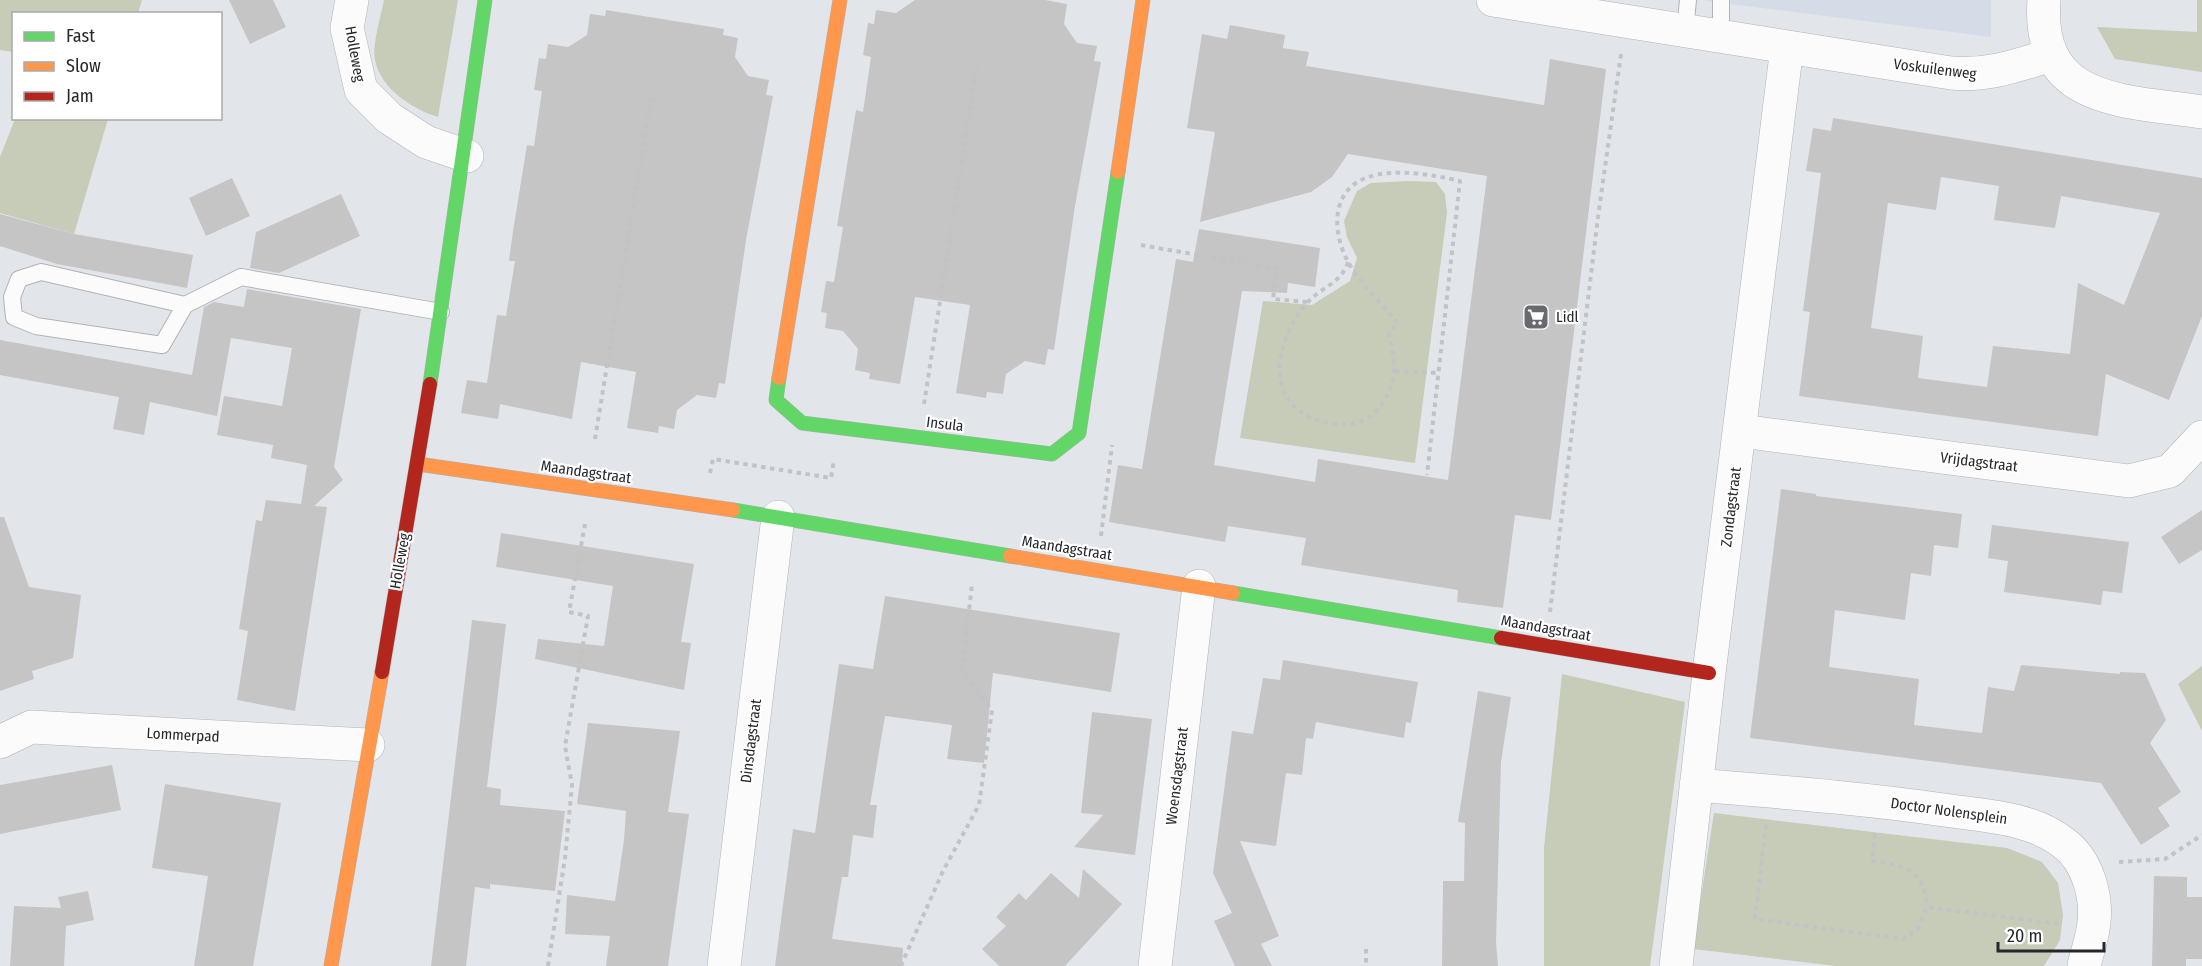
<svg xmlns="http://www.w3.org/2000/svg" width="2202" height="966" font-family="'Fira Sans Condensed',sans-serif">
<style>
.built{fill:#d5dce8}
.green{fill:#c6ccb7}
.building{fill:#c6c5c6;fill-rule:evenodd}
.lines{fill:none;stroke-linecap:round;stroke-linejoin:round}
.lane-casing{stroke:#b0b3b7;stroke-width:18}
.street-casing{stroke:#b0b3b7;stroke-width:34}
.fast-casing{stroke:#b0b3b7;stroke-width:15}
.slow-casing{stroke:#b0b3b7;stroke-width:15}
.jam-casing{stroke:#b0b3b7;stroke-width:15}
.path{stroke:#c2c3c6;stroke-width:4;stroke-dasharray:4.5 4.5;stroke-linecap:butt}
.lane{stroke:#fbfbfc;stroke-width:16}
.street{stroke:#fbfbfc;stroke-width:33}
.fast{stroke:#63d668;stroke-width:14}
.slow{stroke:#ff974d;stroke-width:14}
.jam{stroke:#b3261e;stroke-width:14}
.labels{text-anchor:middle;stroke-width:4.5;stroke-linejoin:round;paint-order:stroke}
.street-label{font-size:15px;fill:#25272b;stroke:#fff}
.poi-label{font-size:15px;fill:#25272b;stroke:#fff;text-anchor:start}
</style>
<rect width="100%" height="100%" fill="#e2e5ea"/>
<path class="built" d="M 1703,0 L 1991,0 L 1991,37 L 1714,2 Z"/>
<path class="green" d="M 0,0 L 142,0 L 138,13 L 14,14 L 13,52 L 0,50 Z
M 384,0 L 458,0 L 438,117 C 412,109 381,89 375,60 C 372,46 381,15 384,0 Z
M 2197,0 L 2202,0 L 2202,72 L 2115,59 L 2097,27 L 2197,32 Z
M 15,119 L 108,119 L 74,234 L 0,213 L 0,157 Z
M 1407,181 L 1436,182 L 1445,194 L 1447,213 L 1415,463 L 1240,438 L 1263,301 L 1312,305 L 1350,281 L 1357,258 L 1347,237 L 1344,221 L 1357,191 L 1371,183 Z
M 2202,666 L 2202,731 L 2178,684 Z
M 1562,674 L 1685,702 L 1650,966 L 1544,966 L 1544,848 Z
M 1714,813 L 2007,848 L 2042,862 L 2058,883 L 2063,915 L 2060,940 L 2044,966 L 1836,966 L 1693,949 Z"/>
<path class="building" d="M 229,0 L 273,0 L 286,27 L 250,44 Z
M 915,0 L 1045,0 L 1067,4 L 1064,24 L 1077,43 L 1097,46 L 1094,61 L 1101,62 L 1075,206 L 1054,350 L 1048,349 L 1045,365 L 1025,361 L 1006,374 L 1003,394 L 987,392 L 986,398 L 956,393 L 970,305 L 915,297 L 900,384 L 869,379 L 870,373 L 855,370 L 858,349 L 843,331 L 825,328 L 827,313 L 821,312 L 826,281 L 834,282 L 843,227 L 837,226 L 856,110 L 863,112 L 871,57 L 863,55 L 868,23 L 874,24 L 876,10 L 896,13 Z
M 606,10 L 724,29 L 723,35 L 738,38 L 735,57 L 748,76 L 769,80 L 766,95 L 773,96 L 746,240 L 725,384 L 719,383 L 716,398 L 697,395 L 677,410 L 674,429 L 659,426 L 658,433 L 627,428 L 636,372 L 581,362 L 572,419 L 500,404 L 498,419 L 461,413 L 467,380 L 487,383 L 497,315 L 506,316 L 515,261 L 509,261 L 513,231 L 527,145 L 534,146 L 542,91 L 534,90 L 539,58 L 546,59 L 548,44 L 568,47 L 587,35 L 590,14 L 605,16 Z
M 1230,25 L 1285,35 L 1283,48 L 1309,52 L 1306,66 L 1544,105 L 1550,59 L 1606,69 L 1551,520 L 1515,515 L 1503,608 L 1457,602 L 1458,590 L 1301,565 L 1306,538 L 1228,526 L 1225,542 L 1109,522 L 1118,465 L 1142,469 L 1176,259 L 1193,262 L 1199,229 L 1320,248 L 1315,287 L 1288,283 L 1287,293 L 1242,291 L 1214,465 L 1315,482 L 1318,459 L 1448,480 L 1487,176 L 1348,154 L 1332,177 L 1311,192 L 1200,222 L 1215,132 L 1187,128 L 1202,34 L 1227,39 Z
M 1833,118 L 2202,178 L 2202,316 L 2169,400 L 2106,374 L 2098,436 L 1799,396 L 1810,312 L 1803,311 L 1821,173 L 1806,171 L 1813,128 L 1831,131 ZM 1941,177 L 1999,186 L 1994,220 L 2055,228 L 2061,196 L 2160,213 L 2124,305 L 2078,283 L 2070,354 L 1993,346 L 1987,387 L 1918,378 L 1923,336 L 1871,328 L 1888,203 L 1936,210 Z
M 232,178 L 250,216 L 206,236 L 189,198 Z
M 341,194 L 360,236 L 279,273 L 250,268 L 256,232 Z
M 0,214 L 74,234 L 193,255 L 187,288 L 57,264 L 0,246 Z
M 247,289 L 361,309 L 334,467 L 343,480 L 314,506 L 327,507 L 295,711 L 237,700 L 248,631 L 239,629 L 256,520 L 262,521 L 266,500 L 301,504 L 307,465 L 271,458 L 273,445 L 217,435 L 224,396 L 282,406 L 292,348 L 231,338 L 217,416 L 150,402 L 144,435 L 113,429 L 119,397 L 0,375 L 0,340 L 192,375 L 204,307 L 214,302 L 244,307 Z
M 1781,489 L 1816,494 L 1816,496 L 1962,514 L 1958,548 L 1934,545 L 1931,576 L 1911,573 L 1905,620 L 1835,610 L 1829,667 L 1919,679 L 1914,725 L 1982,733 L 1988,687 L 2014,691 L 2021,665 L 2120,674 L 2120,672 L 2145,673 L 2166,720 L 2150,743 L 2181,792 L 2158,808 L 2170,826 L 2141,845 L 2101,783 L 1750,738 Z
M 2202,510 L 2202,550 L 2179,564 L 2161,537 Z
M 0,517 L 4,517 L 29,587 L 81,595 L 73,658 L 32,671 L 34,679 L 0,691 Z
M 1992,525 L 2129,542 L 2122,593 L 2103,591 L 2101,605 L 2004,592 L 2008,561 L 1988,558 Z
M 501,533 L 694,564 L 681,642 L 691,643 L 684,690 L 535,659 L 538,639 L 604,646 L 613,586 L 496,567 Z
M 885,596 L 1120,633 L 1111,692 L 993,673 L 984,763 L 947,759 L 952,725 L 885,716 L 870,805 L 877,805 L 873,838 L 853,835 L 848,877 L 842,877 L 832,939 L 903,948 L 902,966 L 775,966 L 793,829 L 815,833 L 839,664 L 873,669 Z
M 472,620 L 506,624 L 487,787 L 501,789 L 500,805 L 565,811 L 555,891 L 490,884 L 490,889 L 475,887 L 466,966 L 431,966 Z
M 1283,660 L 1418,682 L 1411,723 L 1406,722 L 1404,738 L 1316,722 L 1313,739 L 1306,738 L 1302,775 L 1286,773 L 1276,846 L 1240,841 L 1279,936 L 1261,944 L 1272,966 L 1235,966 L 1214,921 L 1232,913 L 1213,873 L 1232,731 L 1253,734 L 1263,678 L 1280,680 Z
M 1478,691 L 1511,697 L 1501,762 L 1496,942 L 1498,966 L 1442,966 L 1443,881 L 1464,881 L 1465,823 L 1458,822 Z
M 1092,712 L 1152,719 L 1135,855 L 1074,847 L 1103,815 L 1081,813 Z
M 588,723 L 680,731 L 668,812 L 689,814 L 668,966 L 606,966 L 610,936 L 565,934 L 567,895 L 615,901 L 624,840 L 626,811 L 577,804 Z
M 112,765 L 121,810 L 0,834 L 0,785 Z
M 165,784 L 281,803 L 253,966 L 194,966 L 208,876 L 152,868 Z
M 1083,869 L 1122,904 L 1065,966 L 999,966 L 982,949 L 1006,926 L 996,917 L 1019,893 L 1026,900 L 1051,873 L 1079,898 Z
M 2154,876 L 2187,877 L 2187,897 L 2202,897 L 2202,959 L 2186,959 L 2186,966 L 2152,966 Z
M 88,891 L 94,920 L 66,926 L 64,966 L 10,966 L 14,906 L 61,908 L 58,897 Z"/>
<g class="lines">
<g class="lane-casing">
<path id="lane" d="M 1721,0 L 1721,37
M 1685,31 L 1688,0
M 185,305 L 162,345 L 36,326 L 14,317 L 12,297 L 19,279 L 41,272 L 185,305 L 241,277 L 441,312"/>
</g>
<g class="street-casing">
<path id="street" d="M 352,0 L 347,28 L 361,90 L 389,118 L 426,142 L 467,156
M 1493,0 L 1951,73 C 1988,76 2016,66 2051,55
M 2044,0 C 2036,105 2125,100 2202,112
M 1741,431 L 2129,481 L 2170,471 L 2202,437
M 0,742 L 31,727 L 368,745
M 1696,785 C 1779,792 1862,798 1944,810 C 1984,816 2032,817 2065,844 C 2087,861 2097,895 2094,922 C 2093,936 2087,952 2084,966
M 724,966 L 778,517
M 1155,966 L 1199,586
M 1676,966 L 1709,673 L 1787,47"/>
</g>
<g class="fast-casing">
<path id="fast" d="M 779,378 L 776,400 L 802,423 L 1052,454 L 1079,433 L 1118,172
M 430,384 L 485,0
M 733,510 L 1010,556
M 1233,593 L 1501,638"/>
</g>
<g class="slow-casing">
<path id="slow" d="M 1118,172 L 1143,0
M 779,378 L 840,0
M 418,464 L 733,510
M 1010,556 L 1233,593
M 331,966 L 382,672"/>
</g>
<g class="jam-casing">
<path id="jam" d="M 1501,638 L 1709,673
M 382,672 L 430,384"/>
</g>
<path class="path" d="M 1141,245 L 1277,269 L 1273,299 L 1307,302
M 1348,262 C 1341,284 1321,287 1307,303 C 1287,324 1270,369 1286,396 C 1300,420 1335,430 1362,421 C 1376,416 1389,396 1392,383 C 1397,367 1392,349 1389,333 L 1398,323 C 1383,305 1359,282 1348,262 C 1332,232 1330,189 1369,177 C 1394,168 1435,175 1460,181 L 1427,475
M 1395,371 L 1439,373
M 924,404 L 977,64
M 595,439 L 651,98
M 710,473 L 713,459 L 831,478 L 834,460
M 1101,536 L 1112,445
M 1550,612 L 1598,217 L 1621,54
M 1766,825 L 1755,919 L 1903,939 L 1918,929 L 1927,907 L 2060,924
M 1875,834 L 1872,861 C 1904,865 1925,870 1927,907
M 2119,862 L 2165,859 L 2202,835
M 1366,949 L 1366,966
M 548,966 L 565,858 L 572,785 L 565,746 L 588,616 L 569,612 L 585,524
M 901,966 L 943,871 L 979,805 L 992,710 L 962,673 L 972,584"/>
<use href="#lane" class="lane"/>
<use href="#street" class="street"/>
<use href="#fast" class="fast"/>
<use href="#slow" class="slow"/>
<use href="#jam" class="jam"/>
</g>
<defs>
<g id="supermarket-square" transform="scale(1.35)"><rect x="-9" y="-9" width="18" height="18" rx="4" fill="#676a6e" stroke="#fff"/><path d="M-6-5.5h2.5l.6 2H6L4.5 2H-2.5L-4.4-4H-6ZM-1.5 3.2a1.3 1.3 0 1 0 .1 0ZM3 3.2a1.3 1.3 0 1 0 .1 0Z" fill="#fff"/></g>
</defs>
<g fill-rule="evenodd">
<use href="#supermarket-square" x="1536" y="317"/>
</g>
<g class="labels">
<g class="street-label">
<text transform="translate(355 54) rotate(80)" y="5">Holleweg</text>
<text transform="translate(1935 69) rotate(7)" y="5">Voskuilenweg</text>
<text transform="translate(945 424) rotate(7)" y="5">Insula</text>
<text transform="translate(1979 462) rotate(7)" y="5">Vrijdagstraat</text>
<text transform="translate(586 472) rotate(8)" y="5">Maandagstraat</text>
<text transform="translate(1731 507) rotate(-83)" y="5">Zondagstraat</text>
<text transform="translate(1067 548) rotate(9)" y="5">Maandagstraat</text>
<text transform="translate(400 561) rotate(-80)" y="5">Holleweg</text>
<text transform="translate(1546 628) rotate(10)" y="5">Maandagstraat</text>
<text transform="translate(183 735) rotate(3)" y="5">Lommerpad</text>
<text transform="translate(751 741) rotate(-83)" y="5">Dinsdagstraat</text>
<text transform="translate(1177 776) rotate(-83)" y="5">Woensdagstraat</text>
<text transform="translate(1949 811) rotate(8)" y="5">Doctor Nolensplein</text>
</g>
<g class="poi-label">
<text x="1556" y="322">Lidl</text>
</g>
</g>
<rect x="12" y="12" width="210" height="108" fill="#ffffff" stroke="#a8a9aa" stroke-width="1.5"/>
<rect x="24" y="32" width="30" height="9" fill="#63d668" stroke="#a8a9aa" stroke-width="1.5"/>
<text x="66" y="42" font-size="18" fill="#25272b">Fast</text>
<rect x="24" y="62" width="30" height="9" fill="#ff974d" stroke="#a8a9aa" stroke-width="1.5"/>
<text x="66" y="72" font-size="18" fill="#25272b">Slow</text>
<rect x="24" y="92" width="30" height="9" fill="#b3261e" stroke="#a8a9aa" stroke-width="1.5"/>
<text x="66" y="102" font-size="18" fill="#25272b">Jam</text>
<path d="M1998 942v9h106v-9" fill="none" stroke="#25272b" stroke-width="3"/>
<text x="2007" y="942" font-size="18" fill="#25272b" stroke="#ffffff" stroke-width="4.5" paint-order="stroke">20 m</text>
</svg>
